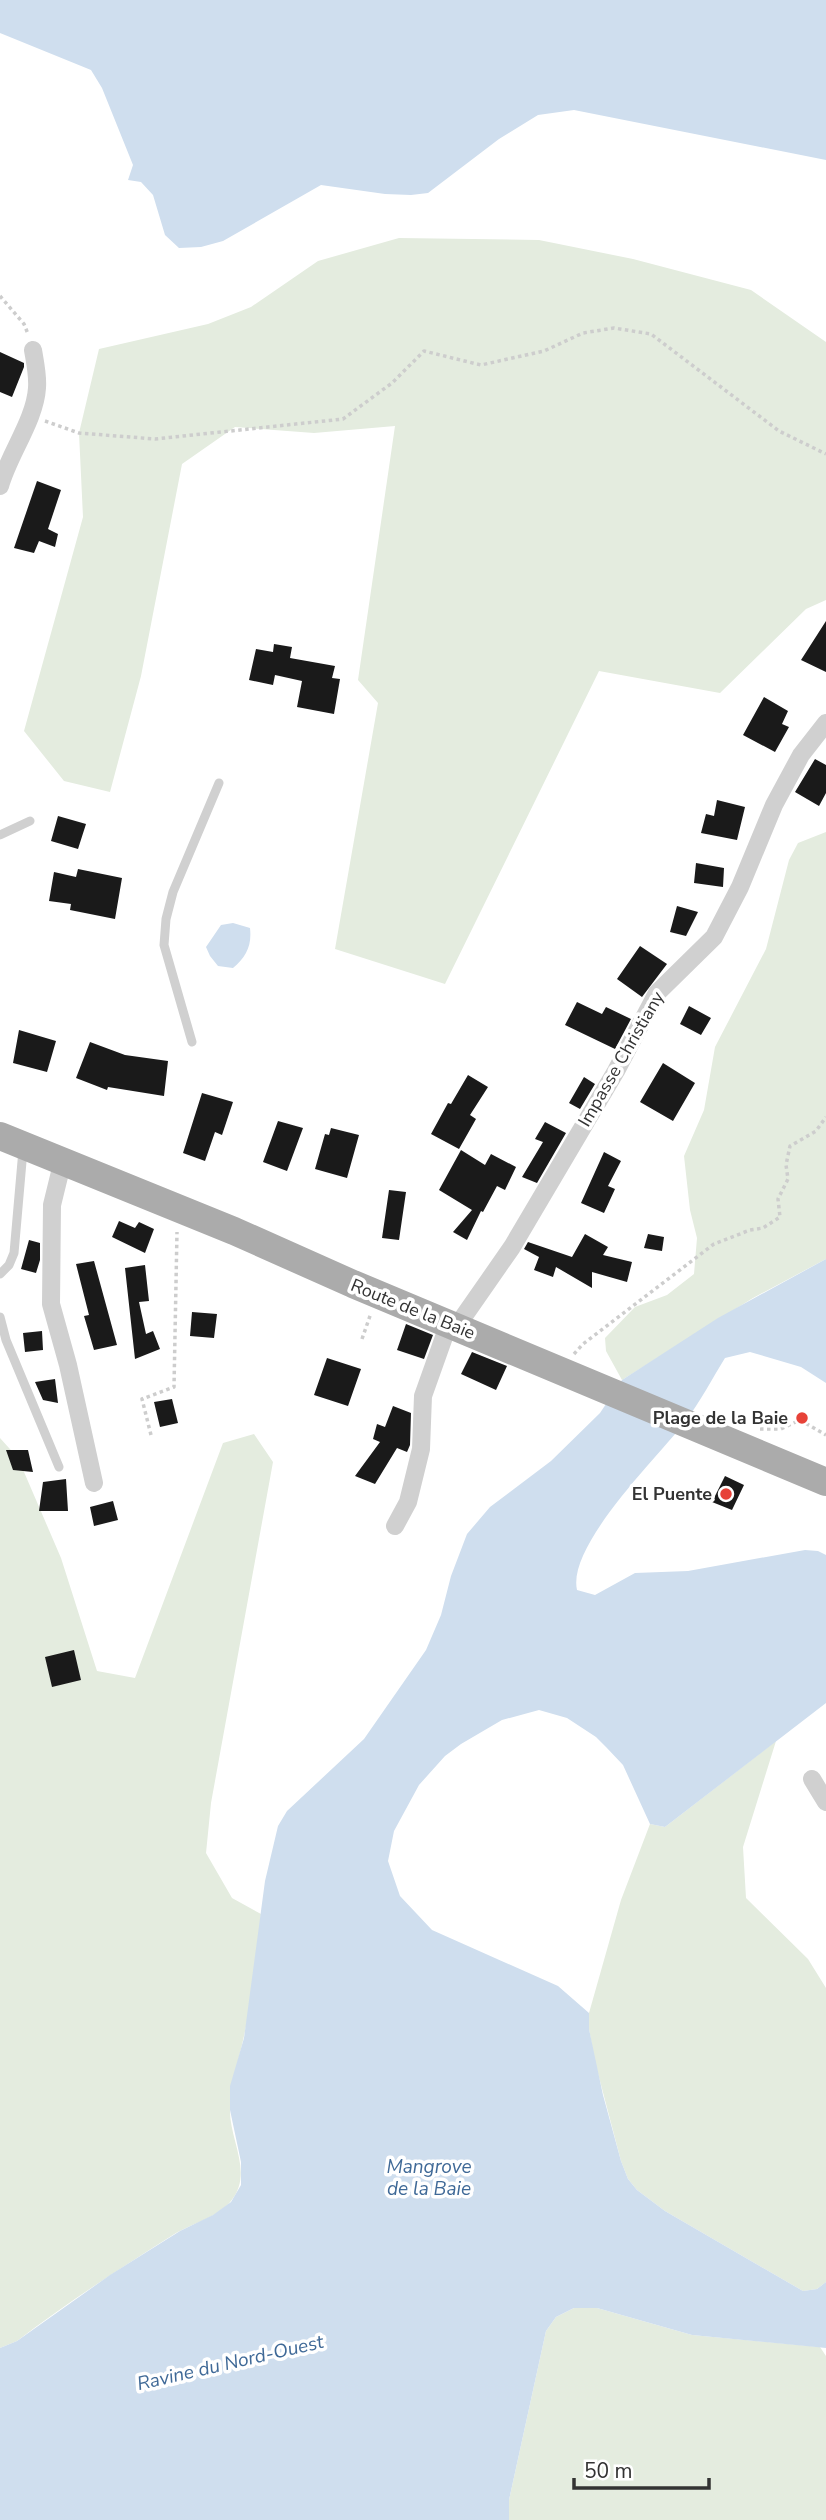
<svg xmlns="http://www.w3.org/2000/svg" width="826" height="2520" font-family="'Nunito Sans',sans-serif">
<style>
.green{fill:#e4ecdf}
.water{fill:#cfdeee}
.building{fill:#1a1a1a}
.lines{fill:none;stroke-linecap:round;stroke-linejoin:round}
.path{stroke:#cdcdcd;stroke-width:3.5;stroke-dasharray:3.5 3.5;stroke-linecap:butt}
.service{stroke:#d0d0d0;stroke-width:9}
.minor{stroke:#d0d0d0;stroke-width:18}
.primary{stroke:#ababab;stroke-width:28}
.poi-dot{fill:#e74238;stroke:#fff;stroke-width:2.5}
.labels{text-anchor:middle;stroke-width:7;stroke-linejoin:round;paint-order:stroke}
.street-label{font-size:18px;fill:#333;stroke:#fff}
.poi-label{font-size:18px;font-weight:bold;fill:#333;stroke:#fff;text-anchor:end}
.water-label{font-size:19px;font-style:italic;fill:#3f6997;stroke:#fff}
</style>
<rect width="100%" height="100%" fill="#fff"/>
<path class="green" d="M 399,238 L 539,240 L 633,259 L 751,290 L 826,342 L 826,600 L 806,609 L 720,693 L 599,671 L 445,984 L 335,949 L 378,703 L 358,680 L 395,426 L 314,433 L 235,427 L 182,464 L 141,676 L 110,792 L 64,781 L 24,731 L 83,517 L 79,433 L 99,349 L 208,324 L 251,307 L 318,261 Z
M 826,832 L 826,1259 L 753,1298 L 622,1380 L 606,1351 L 605,1338 L 635,1307 L 667,1295 L 694,1274 L 697,1238 L 690,1210 L 684,1156 L 704,1110 L 715,1047 L 766,949 L 789,860 L 798,843 Z
M 254,1434 L 273,1462 L 211,1803 L 206,1853 L 232,1898 L 261,1914 C 256,1955 253,1996 244,2036 C 239,2060 230,2083 230,2109 C 229,2140 254,2173 231,2201 C 218,2217 194,2223 176,2233 C 122,2267 68,2302 17,2341 L 0,2348 L 0,1438 L 18,1458 L 61,1558 L 97,1671 L 135,1678 L 223,1443 Z
M 776,1741 L 743,1847 L 746,1898 L 808,1959 L 826,1988 L 826,2282 L 817,2289 L 803,2291 L 665,2211 L 637,2190 L 628,2179 L 621,2161 L 595,2062 L 589,2029 L 589,2013 L 621,1900 L 650,1824 L 665,1827 Z
M 574,2308 L 597,2308 L 692,2335 L 820,2347 L 826,2356 L 826,2520 L 509,2520 L 509,2500 L 546,2331 L 556,2317 Z"/>
<path class="water" d="M 0,0 L 826,0 L 826,160 L 574,110 L 538,115 L 499,139 L 428,193 L 411,195 L 385,194 L 321,185 L 223,241 L 201,247 L 179,248 L 165,235 L 153,195 L 141,182 L 128,180 L 133,165 L 102,88 L 91,70 L 0,33 Z
M 233,923 L 250,928 C 252,946 246,957 233,968 L 218,966 L 210,956 L 206,947 L 221,925 Z
M 826,1259 L 826,1383 L 801,1367 L 750,1352 L 725,1358 C 712,1379 700,1402 685,1422 C 658,1457 567,1545 577,1590 L 595,1595 L 635,1573 L 688,1571 L 805,1550 L 818,1551 L 826,1555 L 826,1703 L 665,1827 L 650,1824 L 623,1765 L 606,1747 L 596,1737 L 567,1718 L 539,1710 L 502,1720 L 461,1744 L 445,1756 L 419,1785 L 394,1831 L 388,1861 L 400,1896 L 432,1930 L 558,1986 L 589,2013 L 589,2029 L 603,2095 L 621,2161 L 628,2179 L 637,2190 L 665,2211 L 803,2291 L 817,2289 L 826,2282 L 826,2348 L 692,2335 L 597,2308 L 574,2308 L 556,2317 L 546,2331 L 509,2500 L 509,2520 L 0,2520 L 0,2348 L 17,2341 L 110,2275 L 180,2231 L 213,2215 L 231,2202 L 241,2185 L 241,2162 L 230,2110 L 230,2086 L 244,2038 L 265,1881 L 278,1826 L 287,1811 L 364,1739 L 426,1650 L 441,1615 L 451,1576 L 467,1534 L 490,1507 L 551,1461 L 600,1413 L 622,1380 L 718,1318 Z"/>
<path class="building" d="M 0,352 L 24,363 L 24,367 L 12,397 L 0,392 Z
M 37,481 L 61,490 L 48,529 L 58,534 L 55,547 L 39,541 L 34,553 L 14,548 Z
M 826,621 L 826,672 L 801,660 Z
M 274,644 L 292,647 L 290,658 L 335,666 L 332,678 L 340,679 L 334,714 L 297,707 L 302,681 L 275,675 L 273,685 L 249,680 L 256,649 L 273,652 Z
M 764,697 L 788,711 L 782,724 L 789,727 L 775,752 L 743,735 Z
M 815,759 L 826,765 L 826,793 L 819,806 L 795,792 Z
M 717,800 L 745,807 L 737,840 L 701,833 L 706,814 L 714,816 Z
M 58,816 L 86,824 L 78,849 L 51,841 Z
M 696,863 L 724,868 L 723,887 L 694,883 Z
M 78,869 L 122,878 L 115,919 L 70,910 L 71,904 L 49,901 L 54,872 L 76,877 Z
M 677,906 L 698,912 L 686,936 L 670,932 Z
M 640,946 L 667,964 L 642,997 L 617,979 Z
M 577,1002 L 602,1014 L 606,1007 L 631,1019 L 615,1049 L 565,1025 Z
M 689,1006 L 711,1018 L 701,1035 L 680,1024 Z
M 19,1030 L 56,1041 L 47,1072 L 13,1063 Z
M 90,1042 L 125,1055 L 168,1061 L 164,1096 L 108,1087 L 107,1090 L 76,1078 Z
M 663,1063 L 695,1083 L 673,1121 L 640,1102 Z
M 468,1075 L 488,1087 L 470,1115 L 476,1119 L 459,1149 L 431,1134 L 448,1103 L 451,1104 Z
M 584,1077 L 595,1084 L 580,1109 L 569,1103 Z
M 202,1093 L 233,1102 L 222,1135 L 215,1132 L 205,1161 L 183,1153 Z
M 278,1121 L 303,1128 L 287,1171 L 263,1162 Z
M 545,1122 L 566,1133 L 537,1183 L 522,1177 L 543,1142 L 535,1139 Z
M 331,1128 L 359,1135 L 347,1178 L 315,1169 L 325,1134 L 329,1135 Z
M 461,1150 L 485,1165 L 491,1154 L 516,1167 L 505,1190 L 497,1186 L 483,1212 L 481,1211 L 467,1240 L 453,1232 L 472,1210 L 439,1190 Z
M 604,1152 L 621,1161 L 608,1186 L 615,1189 L 604,1213 L 581,1203 Z
M 389,1190 L 406,1192 L 399,1240 L 382,1238 Z
M 119,1221 L 135,1228 L 139,1222 L 154,1229 L 145,1253 L 112,1237 Z
M 585,1234 L 608,1247 L 603,1255 L 632,1262 L 627,1282 L 592,1272 L 592,1288 L 556,1267 L 553,1277 L 534,1270 L 539,1257 L 524,1249 L 528,1242 L 572,1257 Z
M 648,1234 L 664,1237 L 662,1251 L 644,1248 Z
M 29,1240 L 40,1243 L 40,1260 L 36,1273 L 21,1269 Z
M 94,1261 L 117,1345 L 94,1350 L 84,1316 L 89,1315 L 76,1264 Z
M 145,1265 L 149,1301 L 139,1302 L 146,1334 L 153,1331 L 160,1349 L 135,1359 L 125,1268 Z
M 192,1312 L 217,1314 L 214,1338 L 190,1336 Z
M 406,1324 L 433,1335 L 424,1359 L 397,1350 Z
M 42,1331 L 43,1350 L 25,1352 L 23,1333 Z
M 472,1352 L 507,1366 L 496,1390 L 461,1374 Z
M 327,1358 L 361,1369 L 348,1406 L 314,1395 Z
M 55,1379 L 58,1403 L 43,1400 L 35,1382 Z
M 172,1399 L 178,1423 L 160,1427 L 154,1402 Z
M 393,1406 L 411,1413 L 410,1445 L 407,1452 L 397,1448 L 375,1484 L 355,1476 L 380,1442 L 373,1439 L 377,1424 L 385,1427 Z
M 6,1450 L 28,1450 L 33,1472 L 13,1470 Z
M 725,1476 L 744,1485 L 732,1510 L 712,1502 Z
M 66,1479 L 68,1511 L 39,1511 L 43,1482 Z
M 113,1501 L 118,1520 L 94,1526 L 90,1507 Z
M 74,1650 L 81,1680 L 52,1687 L 45,1657 Z"/>
<g class="lines">
<path class="path" d="M 0,296 L 24,324 L 28,334
M 45,421 L 79,433 L 155,439 L 343,419 L 392,383 L 424,351 L 481,365 L 544,351 L 583,333 L 614,328 L 651,334 L 779,431 L 826,454
M 362,1339 L 371,1313
M 574,1354 L 583,1344 L 714,1244 L 750,1230 L 763,1228 L 780,1217 L 778,1199 L 788,1179 L 786,1165 L 790,1146 L 816,1131 L 826,1117
M 760,1429 L 781,1429 L 800,1420 L 826,1435
M 151,1435 L 142,1399 L 174,1387 L 177,1232"/>
<path class="service" d="M 0,835 L 30,821
M 192,1042 L 164,945 L 166,919 L 173,892 L 219,783
M 0,1274 L 9,1265 L 14,1253 L 23,1150
M 0,1317 L 6,1340 L 59,1467"/>
<path class="minor" d="M 0,486 C 9,454 35,420 37,388 C 38,375 35,362 33,350
M 63,1160 L 52,1205 L 51,1304 L 68,1365 L 94,1483
M 457,1326 L 512,1247 L 616,1071 L 657,993 L 714,937 L 740,887 L 774,805 L 801,755 L 826,723
M 395,1526 L 408,1502 L 421,1449 L 423,1396 L 449,1323
M 812,1779 L 826,1802"/>
<path class="primary" d="M 0,1136 L 234,1231 L 353,1284 L 826,1482"/>
</g>
<g class="poi-dot">
<circle cx="802" cy="1418" r="7"/>
<circle cx="726" cy="1494" r="7"/>
</g>
<g class="labels">
<g class="street-label">
<text transform="translate(621 1059) rotate(-60)" y="6">Impasse Christiany</text>
<text transform="translate(413 1309) rotate(22)" y="6">Route de la Baie</text>
</g>
<g class="poi-label">
<text x="788" y="1424">Plage de la Baie</text>
<text x="712" y="1500">El Puente</text>
</g>
<g class="water-label">
<text x="429" y="2173">Mangrove<tspan x="429" dy="22">de la Baie</tspan></text>
<text transform="translate(230 2362) rotate(-13)" y="7">Ravine du Nord-Ouest</text>
</g>
</g>
<path d="M574 2478v10h135v-10" fill="none" stroke="#333333" stroke-width="3.5"/>
<text x="584" y="2478" font-size="21" fill="#333333" stroke="#ffffff" stroke-width="5" paint-order="stroke">50 m</text>
</svg>
